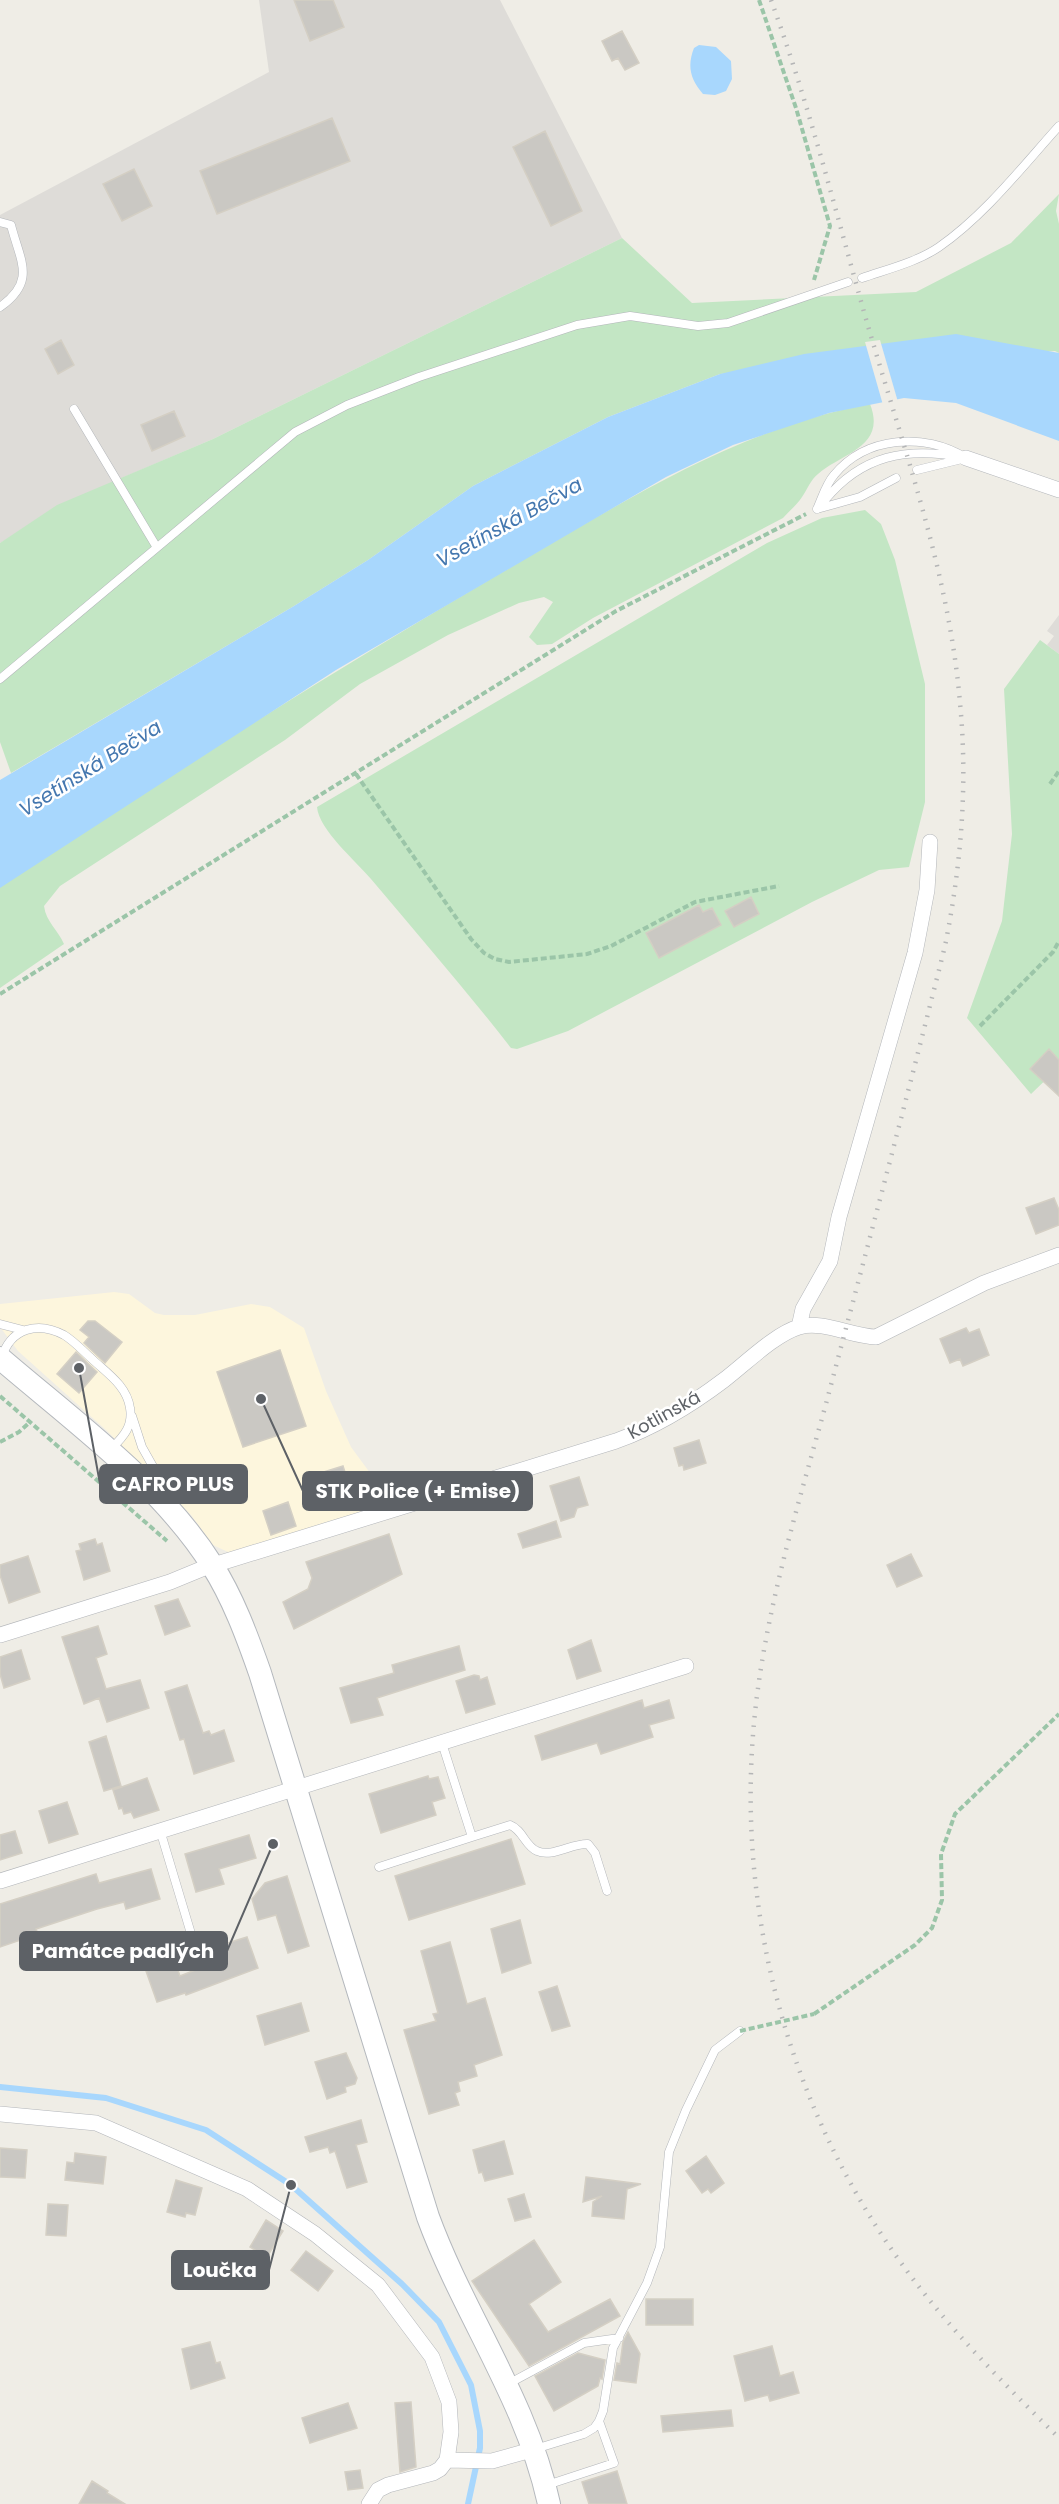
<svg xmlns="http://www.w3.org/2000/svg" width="1059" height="2504" font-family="Poppins,sans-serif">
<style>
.commercial{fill:#fdf6dd}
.industrial{fill:#dedcd8}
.green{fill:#c3e6c4}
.water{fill:#a8d7fd}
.pier{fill:#efede6}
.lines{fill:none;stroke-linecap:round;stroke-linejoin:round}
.stream{stroke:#a8d7fd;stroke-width:6}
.building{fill:#cac8c3;stroke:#d4cfc4;stroke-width:1.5}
.lane-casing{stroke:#b3b6ba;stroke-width:9}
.street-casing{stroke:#b3b6ba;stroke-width:16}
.secondary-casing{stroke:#b4b8bd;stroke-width:24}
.path{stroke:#9bc5a8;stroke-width:4;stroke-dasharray:6 3;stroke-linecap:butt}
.lane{stroke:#fff;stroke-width:8}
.street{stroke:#fff;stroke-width:15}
.secondary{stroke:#fff;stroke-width:22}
.rail{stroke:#b4b5b6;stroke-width:4.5;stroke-dasharray:1.5 8;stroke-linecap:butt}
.path-bridge{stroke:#9bc5a8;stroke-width:4;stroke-dasharray:6 3;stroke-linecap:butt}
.labels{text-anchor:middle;stroke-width:5;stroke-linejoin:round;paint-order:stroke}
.street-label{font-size:18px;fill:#5d6166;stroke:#fff}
.water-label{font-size:20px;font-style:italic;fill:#4477af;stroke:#fff}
.leader{fill:none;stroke:#5d6166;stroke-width:2}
.callout-dot{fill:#5d6166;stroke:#fff;stroke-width:2}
.callout{fill:#5d6166;stroke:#5d6166;stroke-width:2}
.callout-label{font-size:20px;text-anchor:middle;font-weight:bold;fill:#fff}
</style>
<rect width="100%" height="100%" fill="#efede6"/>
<path class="commercial" d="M 114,1292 L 129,1294 L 155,1313 L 164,1315 L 195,1315 L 251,1304 L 270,1307 L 304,1328 L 326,1391 L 351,1447 L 376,1481 L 391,1491 L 394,1501 L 230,1553 L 213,1545 L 191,1515 L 106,1430 L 18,1351 L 0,1327 L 0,1304 Z"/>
<path class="industrial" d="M 259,0 L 500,0 L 622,238 L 213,439 L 117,480 L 0,543 L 0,215 L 269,72 Z
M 1059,615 L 1059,654 L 1047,645 L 1054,636 L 1047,631 Z"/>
<path class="green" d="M 1059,194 L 1056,211 L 1059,224 L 1059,353 L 1055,351 L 720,374 L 608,417 L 473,486 L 368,560 L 294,606 L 11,773 L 0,742 L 0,543 L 57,505 L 213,439 L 622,238 L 692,303 L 916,292 L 1011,243 Z
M 870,404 C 887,447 842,453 818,474 C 811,479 807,490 802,497 C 797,505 789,511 783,518 L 593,618 L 552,644 L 537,645 L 529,637 L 553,602 L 544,597 L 519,603 L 448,635 L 360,684 L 285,740 L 60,886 L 44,906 C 46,922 58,930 64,944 L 0,988 L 0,883 C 165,778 330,673 499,574 C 617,506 734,429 870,404 Z
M 865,510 L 881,524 L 895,560 L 925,684 L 925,802 L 909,867 L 879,870 L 812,902 L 568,1031 L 517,1049 L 511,1048 C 466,990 418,935 371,879 C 356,861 319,830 317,807 L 767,543 L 822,518 Z
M 1040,640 L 1059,654 L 1059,1067 L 1031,1094 L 967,1018 L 1002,921 L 1012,834 L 1004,689 Z"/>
<path class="water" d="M 699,45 L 716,47 L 731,61 L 732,79 L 726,91 L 715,95 L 703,94 C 690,79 687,66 694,48 Z
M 956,334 L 1059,353 L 1059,441 L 956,403 L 904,398 L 829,413 L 733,445 L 666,477 L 336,670 L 0,888 L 0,780 L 294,606 L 368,560 L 473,486 L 608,417 L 720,374 L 804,354 Z"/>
<path class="pier" d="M 880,340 L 898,402 L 883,405 L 865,342 Z"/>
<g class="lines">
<path class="stream" d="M 0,2087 L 106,2098 L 206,2130 L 291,2185 L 402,2284 L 439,2322 L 471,2385 L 480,2431 L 480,2448 L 468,2504"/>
</g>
<path class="building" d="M 294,0 L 333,0 L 344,27 L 310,41 Z
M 622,31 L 639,63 L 625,70 L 618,58 L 612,61 L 602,41 Z
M 332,118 L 350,161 L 217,214 L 200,171 Z
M 545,131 L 582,211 L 551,226 L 513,147 Z
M 134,169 L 152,206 L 122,221 L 103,184 Z
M 61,340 L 74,365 L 58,374 L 45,349 Z
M 174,411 L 185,436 L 152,451 L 141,425 Z
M 751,897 L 759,914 L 734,927 L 725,911 Z
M 699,905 L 703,912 L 712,908 L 721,925 L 659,958 L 646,933 Z
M 1049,1049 L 1059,1060 L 1059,1096 L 1030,1069 Z
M 1054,1198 L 1059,1210 L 1059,1225 L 1036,1234 L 1026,1208 Z
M 88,1321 L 95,1321 L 122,1342 L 105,1363 L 84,1343 L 89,1337 L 80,1330 Z
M 966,1328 L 969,1333 L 979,1329 L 989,1355 L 963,1366 L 960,1359 L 950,1363 L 940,1339 Z
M 280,1350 L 306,1426 L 243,1447 L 217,1372 Z
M 76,1352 L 97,1372 L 79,1393 L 57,1374 Z
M 699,1440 L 706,1463 L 684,1470 L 683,1465 L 679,1466 L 674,1448 Z
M 343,1466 L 352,1494 L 323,1503 L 314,1475 Z
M 579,1477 L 588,1505 L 577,1508 L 574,1517 L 561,1521 L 550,1486 Z
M 288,1502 L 296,1526 L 271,1535 L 263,1511 Z
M 556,1521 L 561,1537 L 523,1548 L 518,1534 Z
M 389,1534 L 402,1574 L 294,1629 L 283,1602 L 308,1589 L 312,1578 L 306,1562 Z
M 95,1539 L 97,1545 L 102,1543 L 110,1571 L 84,1580 L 76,1551 L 81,1550 L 79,1544 Z
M 911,1554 L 922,1576 L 897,1587 L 887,1565 Z
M 28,1556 L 40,1592 L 9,1603 L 0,1575 L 0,1565 Z
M 178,1599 L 190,1626 L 165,1635 L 155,1606 Z
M 98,1626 L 107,1654 L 96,1658 L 106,1689 L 140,1680 L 149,1708 L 107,1722 L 99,1698 L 84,1704 L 62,1637 Z
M 591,1640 L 601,1671 L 577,1679 L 568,1650 Z
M 459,1646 L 465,1670 L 377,1698 L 383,1715 L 351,1723 L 340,1688 L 394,1673 L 392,1665 Z
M 21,1650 L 30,1679 L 4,1688 L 0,1674 L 0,1657 Z
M 474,1675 L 479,1676 L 480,1680 L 487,1677 L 495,1704 L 466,1713 L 456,1681 Z
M 187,1685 L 203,1733 L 209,1731 L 211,1735 L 224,1730 L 234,1761 L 194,1774 L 184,1739 L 180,1740 L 165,1692 Z
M 642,1700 L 644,1708 L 669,1700 L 674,1718 L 649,1725 L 653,1737 L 601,1754 L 597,1743 L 542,1760 L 535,1736 Z
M 106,1736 L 121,1786 L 104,1791 L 89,1742 Z
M 428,1776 L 429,1779 L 438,1777 L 445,1798 L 432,1802 L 436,1815 L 381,1833 L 369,1794 Z
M 147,1778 L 159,1810 L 134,1818 L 131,1812 L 124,1814 L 122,1808 L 119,1809 L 113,1790 Z
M 67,1802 L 78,1834 L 49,1843 L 39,1811 Z
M 15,1831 L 22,1853 L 0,1860 L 0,1835 Z
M 249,1835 L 256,1858 L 219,1869 L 224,1884 L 196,1892 L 185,1854 Z
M 511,1839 L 525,1884 L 409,1920 L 395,1876 Z
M 151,1869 L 160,1899 L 126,1909 L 124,1902 L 97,1909 L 36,1929 L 38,1934 L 0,1947 L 0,1904 L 96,1874 L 99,1883 Z
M 287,1876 L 309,1946 L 288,1953 L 276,1915 L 258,1920 L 252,1899 L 265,1883 Z
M 520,1920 L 531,1963 L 502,1973 L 491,1929 Z
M 247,1937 L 258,1968 L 186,1995 L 185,1993 L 157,2002 L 146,1971 L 175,1962 L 180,1976 L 223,1959 L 218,1946 Z
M 450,1942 L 467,2004 L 485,1998 L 502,2055 L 474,2065 L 477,2076 L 458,2082 L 460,2091 L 455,2093 L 459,2105 L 429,2114 L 404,2030 L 436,2021 L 433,2014 L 438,2013 L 421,1951 Z
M 557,1986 L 570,2026 L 552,2031 L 539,1992 Z
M 301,2003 L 309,2031 L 265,2045 L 257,2016 Z
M 346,2053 L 357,2078 L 355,2084 L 345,2087 L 346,2092 L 327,2099 L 315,2062 Z
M 361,2120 L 367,2142 L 356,2145 L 367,2182 L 347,2188 L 335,2151 L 330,2153 L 328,2147 L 310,2152 L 305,2137 Z
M 504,2141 L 513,2174 L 485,2181 L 482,2172 L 479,2173 L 473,2150 Z
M 0,2148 L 27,2150 L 25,2178 L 0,2177 Z
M 75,2153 L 106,2157 L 103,2184 L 65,2180 L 67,2162 L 74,2163 Z
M 706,2156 L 724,2183 L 711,2193 L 708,2189 L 702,2193 L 686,2171 Z
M 586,2177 L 641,2184 L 627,2189 L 624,2219 L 592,2216 L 593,2202 L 602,2196 L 583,2202 Z
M 176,2180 L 202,2188 L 195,2215 L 186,2213 L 185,2217 L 167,2212 Z
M 524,2194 L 531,2217 L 515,2221 L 508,2199 Z
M 48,2204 L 68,2205 L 66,2236 L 46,2235 Z
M 266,2220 L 283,2231 L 267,2257 L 250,2247 Z
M 534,2240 L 561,2282 L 529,2304 L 548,2332 L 610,2299 L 620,2316 L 529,2366 L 472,2281 Z
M 306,2251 L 333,2271 L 318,2291 L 291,2270 Z
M 646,2299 L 693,2299 L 693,2325 L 646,2325 Z
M 628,2332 L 640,2354 L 636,2383 L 614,2380 L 617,2363 L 620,2364 L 623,2342 Z
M 210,2342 L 216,2363 L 220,2362 L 225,2378 L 191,2389 L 182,2349 Z
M 772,2346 L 780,2376 L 793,2372 L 799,2393 L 770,2401 L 768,2395 L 745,2401 L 734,2356 Z
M 578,2353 L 605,2360 L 602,2379 L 600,2378 L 598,2386 L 554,2411 L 535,2376 Z
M 411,2402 L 416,2467 L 400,2472 L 395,2403 Z
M 348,2403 L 357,2428 L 310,2443 L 302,2418 Z
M 731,2410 L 733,2426 L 663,2432 L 661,2416 Z
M 360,2470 L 363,2488 L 348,2490 L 345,2472 Z
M 617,2471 L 627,2504 L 589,2504 L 582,2482 Z
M 92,2481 L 108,2491 L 107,2493 L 125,2504 L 79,2504 Z"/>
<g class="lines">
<g class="lane-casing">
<path id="lane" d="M 0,222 L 11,225 C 20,261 37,281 0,307
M 862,278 C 888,269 917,262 939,247 C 985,215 1022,167 1059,126
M 74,409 L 156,546
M 917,470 L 962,459
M 825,500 C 862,455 906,447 962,457
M 817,509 C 822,498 826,484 834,475 C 866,436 925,432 966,458
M 817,509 L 860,497 L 896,478
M 0,679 L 295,432 L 347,405 L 419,377 L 577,325 L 630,316 L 698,326 L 728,323 L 848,282
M 0,1324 L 23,1330
M 2,1357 C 11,1328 38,1321 64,1335 C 74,1341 83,1351 92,1359 C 107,1373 127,1386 130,1408 C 133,1426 124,1436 112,1448
M 132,1416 L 142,1447 L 173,1502
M 160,1830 L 198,1957
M 472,1837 L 510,1825 C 523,1830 525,1846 537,1851 C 552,1858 572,1843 588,1844 L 595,1853 L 607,1891
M 379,1867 L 472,1837 L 442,1743
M 508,2384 L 584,2343 L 619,2338
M 535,2449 L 584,2434 L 594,2428 L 599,2421 L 603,2411 L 613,2348 L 647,2283 L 660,2247 L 669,2152 L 686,2110 L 715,2050 L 740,2031
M 547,2485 L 614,2463 L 599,2421"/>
</g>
<g class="street-casing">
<path id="street" d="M 966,458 L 1059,490
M 799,1327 L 803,1309 L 830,1261 L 839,1217 L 915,953 L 927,890 L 930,842
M 0,1635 L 170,1582 L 204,1568 L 616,1441 C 655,1427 691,1405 724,1380 C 745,1364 775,1334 799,1327 C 822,1320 851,1336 876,1337 L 984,1283 L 1059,1255
M 0,1881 L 686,1666
M 0,2114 L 96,2123 L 247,2189 L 315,2234 L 378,2285 L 432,2357 L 449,2402 L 451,2432 L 447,2460 L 492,2461 L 535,2449
M 369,2504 L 378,2490 L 388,2485 L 433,2473 L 440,2469 L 447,2460"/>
</g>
<g class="secondary-casing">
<path id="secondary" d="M 0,1358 C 72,1420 161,1484 212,1565 C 233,1598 247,1636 260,1673 L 428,2217 C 464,2315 527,2401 549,2504"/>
</g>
<path class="path" d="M 759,0 L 796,108 L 830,226 L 814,280
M 356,774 L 471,939 L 484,953 L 495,959 L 509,962 L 587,954 L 611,946 L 695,902 L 779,886
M 1050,784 L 1059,771
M 0,994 L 616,611 L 806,514
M 980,1026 L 1053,952 L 1059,941
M 0,1396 L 167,1541
M 0,1442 L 19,1432 L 30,1422
M 814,2014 L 915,1945 L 932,1928 L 942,1900 L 941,1854 L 955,1814 L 1059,1714"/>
<use href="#lane" class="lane"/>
<use href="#street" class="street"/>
<use href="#secondary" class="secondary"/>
<path class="rail" d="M 771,0 C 809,104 836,213 866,319 C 902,444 949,572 960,703 C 968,785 961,866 945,946 C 907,1098 867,1249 827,1400 C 798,1506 764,1614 754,1723 C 736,1916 791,2115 907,2271 C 952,2332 1005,2385 1059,2438"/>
<path class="path-bridge" d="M 740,2031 L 814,2014"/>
</g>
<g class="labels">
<g class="street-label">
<text transform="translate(664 1415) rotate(-29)" y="6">Kotlinská</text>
</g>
<g class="water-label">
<text transform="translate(509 522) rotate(-29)" y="7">Vsetínská Bečva</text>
<text transform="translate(90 768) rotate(-32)" y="7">Vsetínská Bečva</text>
</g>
</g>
<path class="leader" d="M79 1368L100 1484M261 1399L303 1491M273 1844L227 1951M291 2185L269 2270"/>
<g class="callout-dot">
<circle cx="79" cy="1368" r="6"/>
<circle cx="261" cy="1399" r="6"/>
<circle cx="273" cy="1844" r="6"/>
<circle cx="291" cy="2185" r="6"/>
</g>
<g class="callout">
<rect x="100" y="1465" width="147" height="38" rx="6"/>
<rect x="303" y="1472" width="229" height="38" rx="6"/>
<rect x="20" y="1932" width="207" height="38" rx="6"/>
<rect x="172" y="2251" width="97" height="38" rx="6"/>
</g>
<g class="callout-label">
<text x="173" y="1491">CAFRO PLUS</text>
<text x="418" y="1498">STK Police (+ Emise)</text>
<text x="123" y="1958">Památce padlých</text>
<text x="220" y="2277">Loučka</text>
</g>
</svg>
